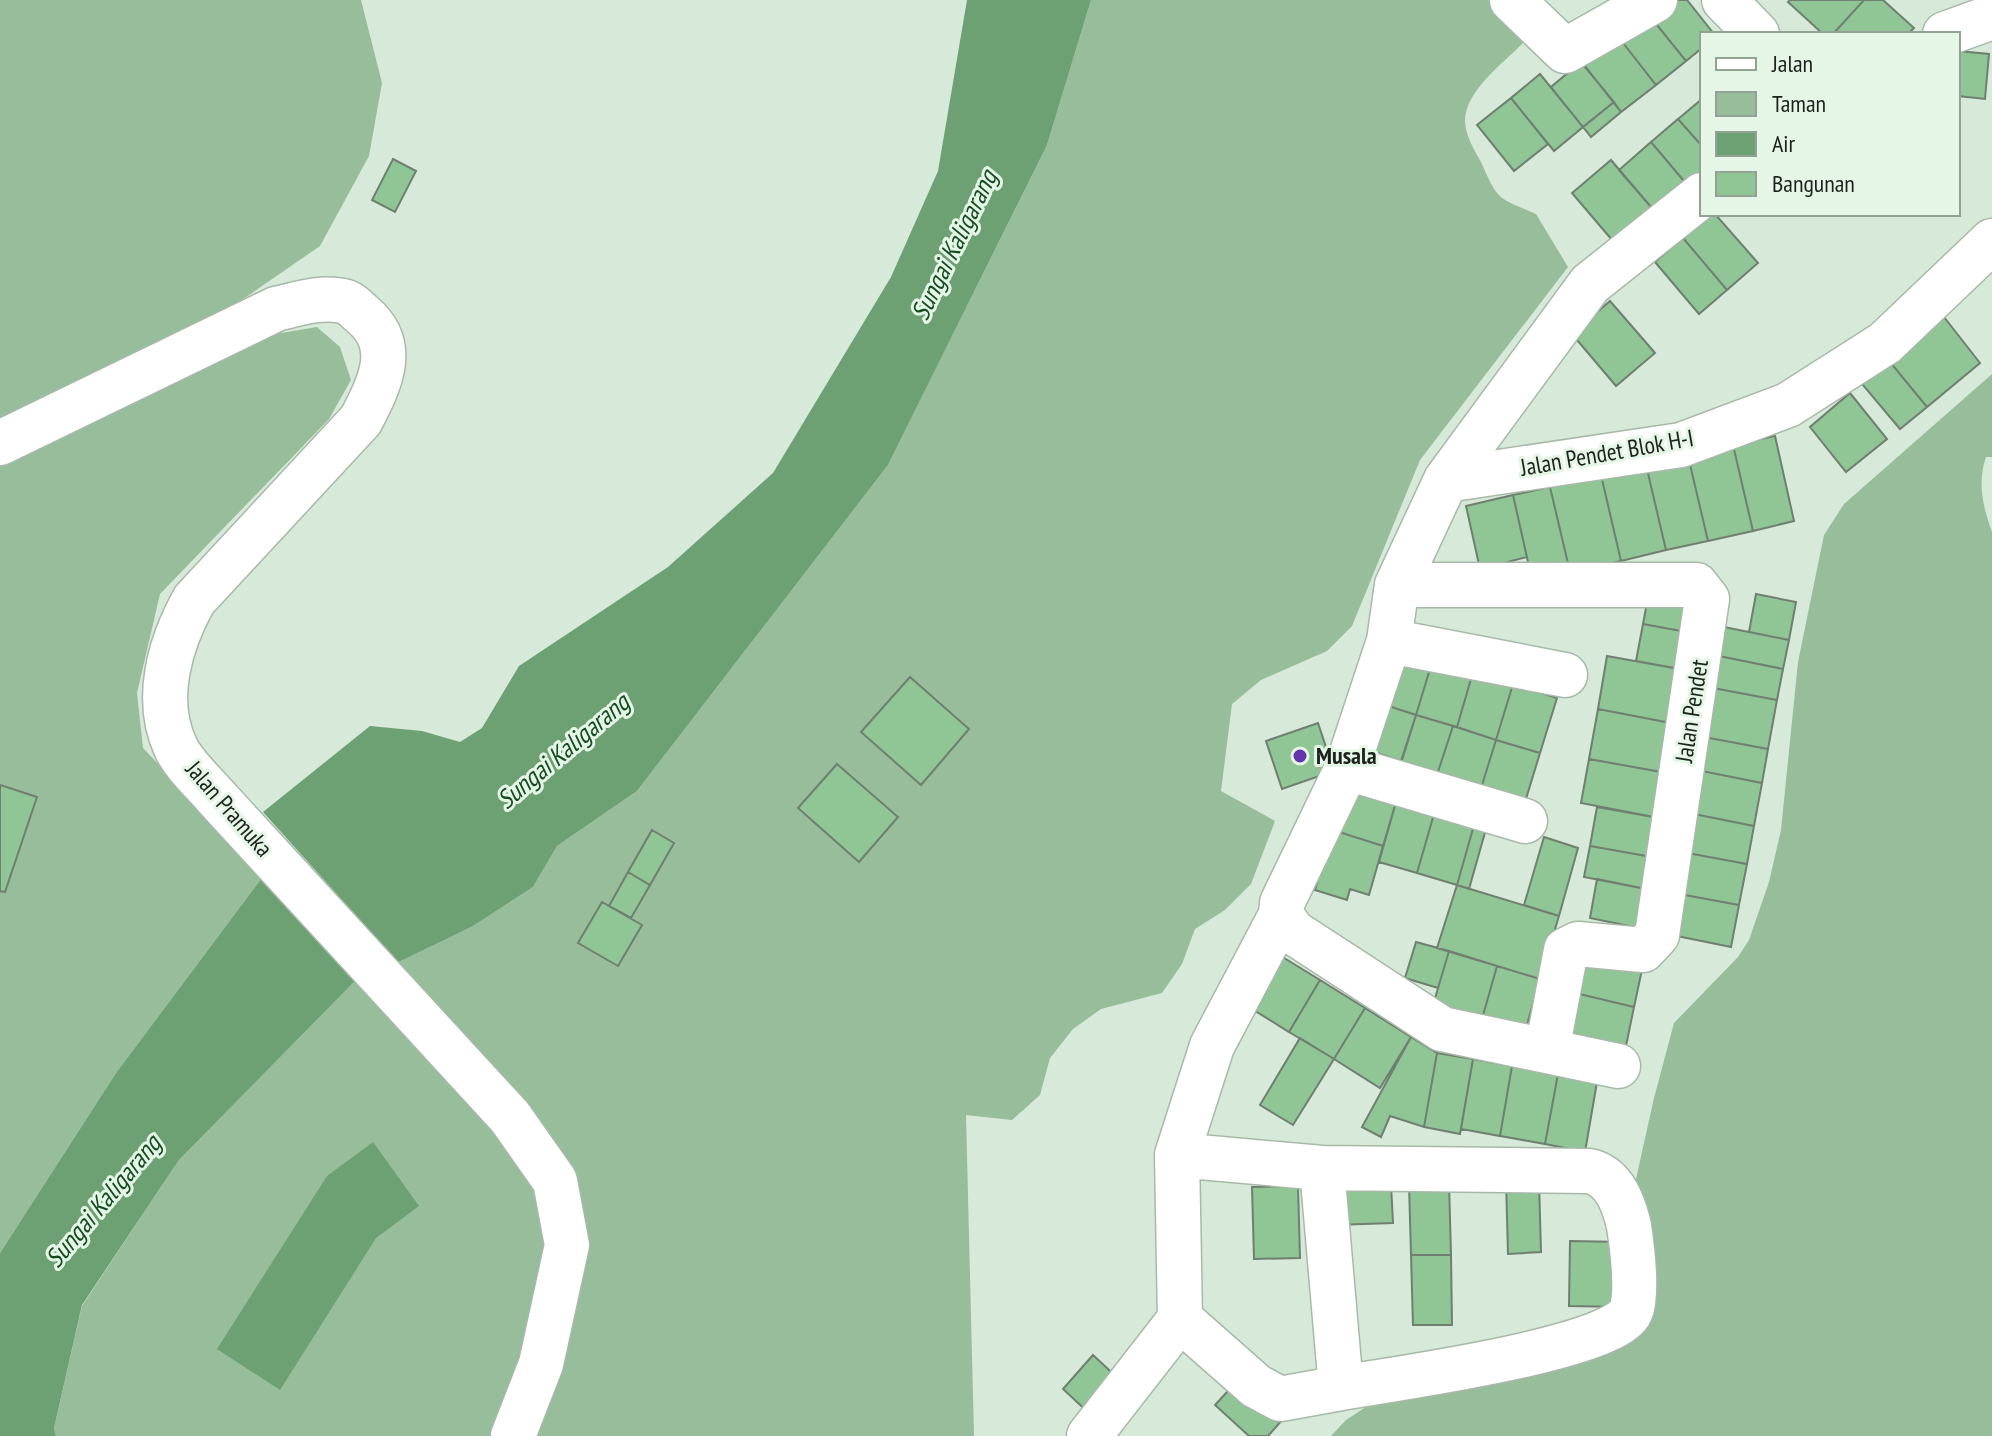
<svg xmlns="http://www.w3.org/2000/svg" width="1992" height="1436" font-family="'PT Sans Narrow',sans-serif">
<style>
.green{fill:#98bd9b}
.water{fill:#6da073}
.building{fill:#90c595;stroke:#6f7f70;stroke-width:2}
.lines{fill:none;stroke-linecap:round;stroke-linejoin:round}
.street-casing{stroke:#a8b9aa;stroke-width:47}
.secondary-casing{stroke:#a8b9aa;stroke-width:47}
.street{stroke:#fff;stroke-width:44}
.secondary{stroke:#fff;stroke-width:44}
.poi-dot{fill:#6434ab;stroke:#e5f6e6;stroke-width:3}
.labels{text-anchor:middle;stroke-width:6;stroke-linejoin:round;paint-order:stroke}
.street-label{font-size:24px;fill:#1b211c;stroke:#e5f6e6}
.poi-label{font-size:24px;font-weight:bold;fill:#1b211c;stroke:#e5f6e6;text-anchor:start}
.water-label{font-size:26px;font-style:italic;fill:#144c20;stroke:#e5f6e6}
</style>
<rect width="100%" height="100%" fill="#d7e9d9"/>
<path class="green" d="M 0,0 L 361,0 L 382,83 L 369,156 L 320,246 L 223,313 L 0,418 Z
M 1091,0 L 1488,0 L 1524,42 C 1505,62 1465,90 1465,121 C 1465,135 1475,151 1481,162 C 1499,203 1498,197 1536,214 L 1568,267 L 1420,460 L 1352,626 L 1327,651 L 1261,680 L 1232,704 L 1221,791 L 1275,821 L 1251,884 L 1225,910 L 1195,929 L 1182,964 L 1162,993 L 1101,1009 L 1073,1029 L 1050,1058 L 1040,1095 L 1012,1120 L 966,1115 L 974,1436 L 56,1436 L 54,1428 L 82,1306 L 179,1160 L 357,979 L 473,926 L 533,887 L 557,846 L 637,791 L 888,465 L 1047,145 Z
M 317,327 L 340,347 L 351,380 L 329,419 L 160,594 L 137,693 L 143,748 L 264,875 L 116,1073 L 0,1253 L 0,463 L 269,335 Z
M 1992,374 L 1992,457 L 1986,457 C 1977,483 1983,507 1992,532 L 1992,1436 L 1331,1436 L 1346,1420 L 1375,1401 L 1643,1319 L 1636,1179 L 1654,1098 L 1674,1023 L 1738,957 L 1749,940 L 1769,882 L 1781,830 L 1798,662 L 1824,535 L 1844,504 Z"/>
<path class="water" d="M 967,0 L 1091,0 L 1047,145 L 888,465 L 637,791 L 557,846 L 533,887 L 473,926 L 398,962 L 263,812 L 370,726 L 422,731 L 460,742 L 482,728 L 519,666 L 668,567 L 773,473 L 891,277 L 938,171 Z
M 264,875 L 357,979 L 179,1160 L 82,1305 L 54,1428 L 56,1436 L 0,1436 L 0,1253 L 116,1073 Z
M 373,1142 L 419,1206 L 376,1238 L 280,1390 L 217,1349 L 327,1176 Z"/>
<path class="building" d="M 1675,0 L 1687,0 L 1714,34 L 1702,34 L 1702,48 L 1686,61 L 1652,19 Z
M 1790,0 L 1864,0 L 1833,34 L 1823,34 L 1788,2 Z
M 1864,0 L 1883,0 L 1914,28 L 1908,34 L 1833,34 Z
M 1649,15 L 1686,61 L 1656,85 L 1620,39 Z
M 1620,39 L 1656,85 L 1621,112 L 1585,66 Z
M 1958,51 L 1989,54 L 1985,99 L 1958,96 Z
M 1581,62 L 1614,102 L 1583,127 L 1551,87 Z
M 1540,74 L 1583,127 L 1554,151 L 1511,98 Z
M 1511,98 L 1548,144 L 1514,171 L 1477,125 Z
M 1702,99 L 1702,146 L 1678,119 Z
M 1614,102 L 1621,112 L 1591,137 L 1583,127 Z
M 1678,119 L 1702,146 L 1702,176 L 1689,187 L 1651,142 Z
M 1651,142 L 1689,187 L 1657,214 L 1619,170 Z
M 393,159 L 416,171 L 395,212 L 372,200 Z
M 1611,160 L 1657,214 L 1618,247 L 1572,193 Z
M 1711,214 L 1715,214 L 1758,263 L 1727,290 L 1683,238 Z
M 1683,238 L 1727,290 L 1699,314 L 1655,262 Z
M 1610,301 L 1655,353 L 1616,386 L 1572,334 Z
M 1944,317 L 1980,363 L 1927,407 L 1890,362 Z
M 1890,362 L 1927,407 L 1900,429 L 1862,384 Z
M 1850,393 L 1887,439 L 1846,472 L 1810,427 Z
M 1775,436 L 1794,521 L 1753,531 L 1733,445 Z
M 1733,445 L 1753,531 L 1708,541 L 1688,456 Z
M 1688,456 L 1708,541 L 1666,550 L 1646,465 Z
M 1646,465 L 1666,550 L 1621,561 L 1601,475 Z
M 1601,475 L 1621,561 L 1570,572 L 1550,487 Z
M 1550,487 L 1570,572 L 1532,580 L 1513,495 Z
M 1513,495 L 1527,557 L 1480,569 L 1466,506 Z
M 1649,592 L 1697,600 L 1692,633 L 1643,624 Z
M 1756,594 L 1796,602 L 1789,640 L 1749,632 Z
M 1643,624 L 1692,633 L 1685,670 L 1636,661 Z
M 1724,627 L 1789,640 L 1783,669 L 1719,656 Z
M 1393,647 L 1433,659 L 1416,715 L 1376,702 Z
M 1607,656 L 1685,670 L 1676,724 L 1598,709 Z
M 1719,656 L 1783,669 L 1777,700 L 1713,688 Z
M 1433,659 L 1473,672 L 1457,727 L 1416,715 Z
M 1473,672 L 1513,684 L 1496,740 L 1457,727 Z
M 910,677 L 969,729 L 921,785 L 861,732 Z
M 1513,684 L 1557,698 L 1540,753 L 1496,740 Z
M 1713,688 L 1777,700 L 1768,749 L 1704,737 Z
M 1376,702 L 1416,715 L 1401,761 L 1362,748 Z
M 1598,709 L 1676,724 L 1667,773 L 1589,759 Z
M 1416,715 L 1453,726 L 1434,784 L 1398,773 Z
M 1318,723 L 1334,771 L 1282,789 L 1266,741 Z
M 1453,726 L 1496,740 L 1478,798 L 1434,784 Z
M 1704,737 L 1768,749 L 1762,783 L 1697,770 Z
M 1496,740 L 1540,753 L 1522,812 L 1478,798 Z
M 1589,759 L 1667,773 L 1659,818 L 1581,803 Z
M 837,764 L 898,817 L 859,862 L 798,808 Z
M 1697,770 L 1762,783 L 1754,826 L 1689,813 Z
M 0,785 L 37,797 L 5,892 L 0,891 Z
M 1351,789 L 1396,802 L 1383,846 L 1339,832 Z
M 1396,802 L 1434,814 L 1417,873 L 1379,862 Z
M 1597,807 L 1659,818 L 1652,857 L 1590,846 Z
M 1689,813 L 1754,826 L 1747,864 L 1682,852 Z
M 1434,814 L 1474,825 L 1457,885 L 1417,873 Z
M 1474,825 L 1486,829 L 1469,889 L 1457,885 Z
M 652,830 L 674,843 L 650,885 L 628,872 Z
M 1339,832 L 1383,846 L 1369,895 L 1350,889 L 1347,900 L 1315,890 L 1328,844 L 1334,846 Z
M 1544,837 L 1578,848 L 1559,916 L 1524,905 Z
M 1590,846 L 1652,857 L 1646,889 L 1584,877 Z
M 1682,852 L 1747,864 L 1739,905 L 1674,893 Z
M 628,872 L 650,885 L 631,918 L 609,906 Z
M 1597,879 L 1646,889 L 1639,928 L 1590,918 Z
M 1457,885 L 1559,916 L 1540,979 L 1437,948 Z
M 1674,893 L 1739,905 L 1731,947 L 1667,934 Z
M 602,902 L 642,925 L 618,966 L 578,943 Z
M 1416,942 L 1449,951 L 1438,988 L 1405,978 Z
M 1449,951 L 1497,966 L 1482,1019 L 1433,1005 Z
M 1580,951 L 1643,965 L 1634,1007 L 1571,992 Z
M 1276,953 L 1320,980 L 1289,1032 L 1244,1004 Z
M 1497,966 L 1540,979 L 1525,1032 L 1482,1019 Z
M 1320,980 L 1365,1008 L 1334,1059 L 1289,1032 Z
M 1571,992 L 1634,1007 L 1626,1046 L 1562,1031 Z
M 1365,1008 L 1411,1037 L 1380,1088 L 1334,1059 Z
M 1411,1037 L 1437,1053 L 1424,1127 L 1390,1116 L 1381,1137 L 1362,1127 Z
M 1300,1038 L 1334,1059 L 1293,1125 L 1260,1105 Z
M 1437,1053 L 1473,1059 L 1460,1134 L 1424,1127 Z
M 1473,1059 L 1512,1066 L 1500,1136 L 1461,1129 Z
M 1512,1066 L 1558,1074 L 1545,1144 L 1500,1136 Z
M 1558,1074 L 1597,1082 L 1585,1152 L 1545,1144 Z
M 1506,1181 L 1539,1181 L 1541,1252 L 1508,1254 Z
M 1449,1182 L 1451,1255 L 1411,1255 L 1409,1184 Z
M 1391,1184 L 1393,1223 L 1334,1225 L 1333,1185 Z
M 1298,1186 L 1300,1258 L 1254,1259 L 1252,1187 Z
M 1570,1241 L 1623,1242 L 1623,1307 L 1569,1306 Z
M 1411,1255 L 1451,1255 L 1452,1325 L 1413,1325 Z
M 1093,1355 L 1122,1382 L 1092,1416 L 1063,1389 Z
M 1239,1379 L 1283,1419 L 1268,1436 L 1249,1436 L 1215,1405 Z"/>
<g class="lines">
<g class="street-casing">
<path id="street" d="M 1512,0 L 1565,51 L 1655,0
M 1724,0 L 1757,34
M 1945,34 L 1992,17
M 1446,480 L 1681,445 L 1788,405 L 1885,343 L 1992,241
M 1397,585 L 1696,585 L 1707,599 L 1657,935 L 1643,950 L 1578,944 L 1566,950 L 1547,1051
M 1389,641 L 1565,675
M 1347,768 L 1525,821
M 1618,1066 L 1442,1029 L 1293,932 L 1281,915 L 1282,903 L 1347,768 L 1389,641 L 1397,585 L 1446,480 L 1590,284 L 1702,195
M 1177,1155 L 1322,1168 L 1589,1171 C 1614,1176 1624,1204 1629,1226 C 1632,1246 1638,1292 1631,1311 C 1617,1349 1386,1380 1341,1388
M 1180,1319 L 1256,1386 L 1280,1399 L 1341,1388 L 1322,1168
M 1089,1436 L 1180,1319 L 1177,1155 L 1212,1046 L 1281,915"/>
</g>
<g class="secondary-casing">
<path id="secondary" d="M 0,443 L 276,309 C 298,304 320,296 343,301 C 350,302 357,310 363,315 C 399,346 380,383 361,420 L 194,600 C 170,643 153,700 176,748 C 184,765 203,782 215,796 L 510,1117 L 555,1181 L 567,1245 L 541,1364 L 513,1436"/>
</g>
<use href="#street" class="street"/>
<use href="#secondary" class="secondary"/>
</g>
<circle class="poi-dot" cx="1300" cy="756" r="8"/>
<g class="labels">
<g class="street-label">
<text transform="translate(1607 453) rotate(-10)" y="8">Jalan Pendet Blok H-I</text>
<text transform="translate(1692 711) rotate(-81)" y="8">Jalan Pendet</text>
<text transform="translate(229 809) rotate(49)" y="8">Jalan Pramuka</text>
</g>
<g class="poi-label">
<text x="1316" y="764">Musala</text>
</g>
<g class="water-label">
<text transform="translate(954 245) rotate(-64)" y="9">Sungai Kaligarang</text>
<text transform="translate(563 751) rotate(-40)" y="9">Sungai Kaligarang</text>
<text transform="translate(103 1201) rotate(-50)" y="9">Sungai Kaligarang</text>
</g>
</g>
<rect x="1700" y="32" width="260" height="184" fill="#e5f6e6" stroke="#94a195" stroke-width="2"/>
<rect x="1716" y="58" width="40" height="12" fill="#ffffff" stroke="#94a195" stroke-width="2"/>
<text x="1772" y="72" font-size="24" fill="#1b211c">Jalan</text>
<rect x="1716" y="92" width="40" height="24" fill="#98bd9b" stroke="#94a195" stroke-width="2"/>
<text x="1772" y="112" font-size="24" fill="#1b211c">Taman</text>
<rect x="1716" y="132" width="40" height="24" fill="#6da073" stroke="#94a195" stroke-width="2"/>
<text x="1772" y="152" font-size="24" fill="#1b211c">Air</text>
<rect x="1716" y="172" width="40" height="24" fill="#90c595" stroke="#94a195" stroke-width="2"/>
<text x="1772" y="192" font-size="24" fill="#1b211c">Bangunan</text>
</svg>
